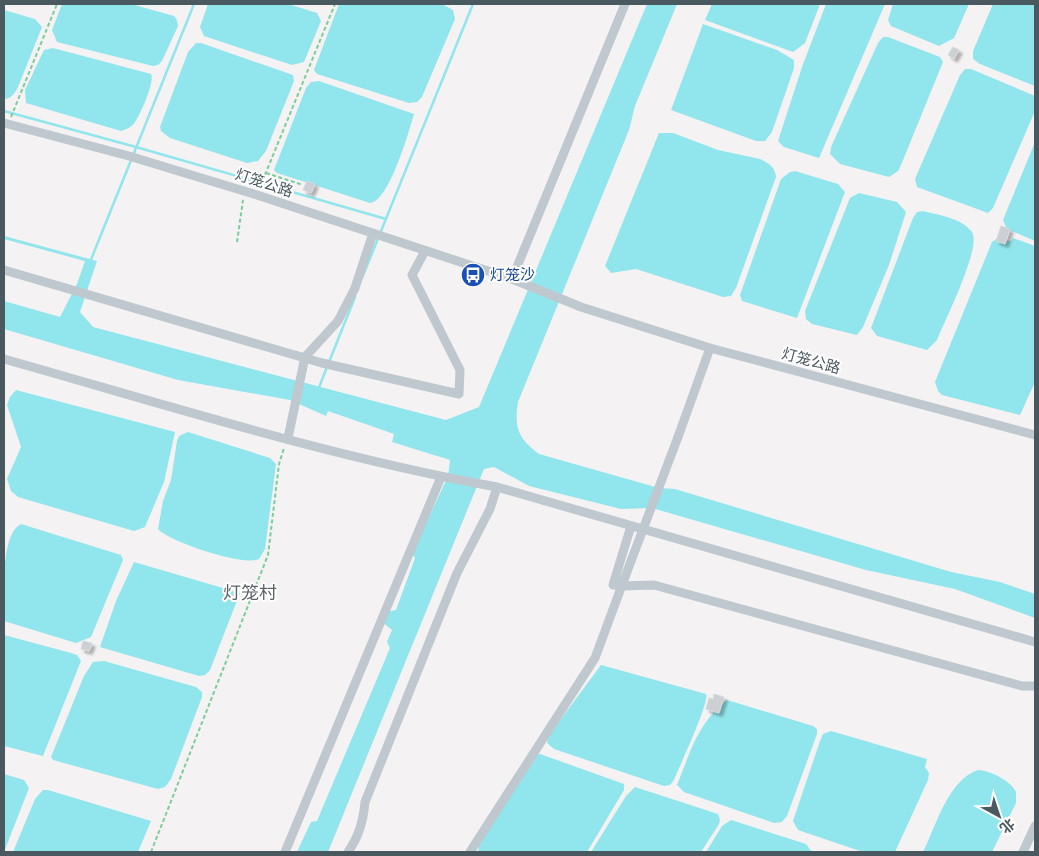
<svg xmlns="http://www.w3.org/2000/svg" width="1039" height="856" font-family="Ubuntu,'Noto Sans SC',sans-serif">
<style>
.water{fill:#91e5ec}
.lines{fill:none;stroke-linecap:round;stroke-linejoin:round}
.stream{stroke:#91e5ec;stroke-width:2.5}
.building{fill:#ccd0d4;stroke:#d6d9dd;filter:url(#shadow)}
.path{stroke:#7bce9a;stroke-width:2;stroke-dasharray:4 2.5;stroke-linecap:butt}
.minor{stroke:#bec8ce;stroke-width:9}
.minor-bridge{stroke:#bec8ce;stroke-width:9}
.labels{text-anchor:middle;stroke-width:4;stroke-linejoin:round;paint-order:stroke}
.street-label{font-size:15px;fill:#4a585f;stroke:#fff}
.transit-label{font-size:15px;fill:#164399;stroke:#fff;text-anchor:start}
.quarter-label{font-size:18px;fill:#5e6367;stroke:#fff}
</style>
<defs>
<filter id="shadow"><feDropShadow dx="3.5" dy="3.5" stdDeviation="1" flood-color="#0004"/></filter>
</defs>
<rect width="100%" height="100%" fill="#f4f2f2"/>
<path class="water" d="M 62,4 L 131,4 L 174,16 L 177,20 L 178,26 L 162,61 L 158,65 L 153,66 L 57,42 L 52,30 Z
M 208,4 L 288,4 L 317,13 L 321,21 L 304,62 L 292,65 L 204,36 L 200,27 Z
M 339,4 L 442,4 L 453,10 L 455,19 L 422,97 L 417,102 L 409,103 L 317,74 L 314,70 Z
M 647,4 L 677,4 L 635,106 L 629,130 L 518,402 C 514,428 518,438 539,454 L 659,488 L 675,489 L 951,572 L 1000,582 L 1035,594 L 1035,618 L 955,589 L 866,570 L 652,508 L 621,509 L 529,486 L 494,467 L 484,469 L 328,852 L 297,852 L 311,822 L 317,821 L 390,648 L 387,642 L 392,630 L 380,620 L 386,612 L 396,610 L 415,558 L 412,554 L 448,476 L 450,460 L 392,442 L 394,434 L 328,411 L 326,416 L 290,400 L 178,380 L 4,329 L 4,301 L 60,317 L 77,284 L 85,261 L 4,239 L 4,236 L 97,261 L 80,312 L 93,327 L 446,420 L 479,407 Z
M 712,4 L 820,4 L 805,43 L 793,52 L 705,20 Z
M 826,4 L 885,4 L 819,158 L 784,147 L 778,141 L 802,67 Z
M 893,4 L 969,4 L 954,38 L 939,46 L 891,26 L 888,20 Z
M 993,4 L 1035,4 L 1035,86 L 980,64 L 973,59 L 973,51 Z
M 4,10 L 35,19 L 42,27 L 18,87 C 15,93 11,99 4,99 Z
M 703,24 L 777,50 L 794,60 L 794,68 L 772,132 L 765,141 L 756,141 L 671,110 Z
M 883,37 L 888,37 L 940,57 L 943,62 L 901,165 L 898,171 L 889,177 L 840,164 L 830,154 L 831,147 L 878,43 Z
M 196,43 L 201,43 L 293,75 L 294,81 L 266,151 L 258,161 L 247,163 L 170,138 L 161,131 L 160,127 L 188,52 Z
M 53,48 L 151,74 C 155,82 140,115 135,122 C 132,127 127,129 121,131 L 26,103 L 25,90 L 44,50 Z
M 965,69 L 971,69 L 1035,96 L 1035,111 L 993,208 L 988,213 L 917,187 L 915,179 L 960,75 Z
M 319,81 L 414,114 C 409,131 389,202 370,203 L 277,173 L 274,170 L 306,88 L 311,82 Z
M 659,133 L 673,133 L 718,150 L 760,159 C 769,163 775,167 776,177 L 736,288 L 731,296 L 723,297 L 636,269 L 611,273 L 605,266 Z
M 1035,142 L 1035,241 L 1007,229 L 1003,220 Z
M 795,171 L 838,184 L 845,192 L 797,318 L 742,301 L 740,295 L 781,179 L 790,172 Z
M 859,193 L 897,202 L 906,212 L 889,265 L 863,327 L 857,335 L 812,324 L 806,319 L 805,311 L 850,198 Z
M 923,211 C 938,215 962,218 972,232 C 982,247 944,322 937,340 L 927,350 L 877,336 L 871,328 L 913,218 L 917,212 Z
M 1013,238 L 1035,246 L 1035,382 L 1020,415 L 942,395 L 938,391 L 935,382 L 992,242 L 996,239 L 1011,241 Z
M 16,390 L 175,432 L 164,482 L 145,527 L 134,531 L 18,497 L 11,491 L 7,479 L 21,447 L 7,405 L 10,397 Z
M 188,432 L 270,458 L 276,464 L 265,549 L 259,559 C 244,567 168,541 158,529 L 163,501 L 171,480 L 177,441 L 179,436 Z
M 21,524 L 121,555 L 123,560 L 91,637 L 76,643 L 4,621 C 4,598 0,534 21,524 Z
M 134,562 L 240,593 L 210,670 L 205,675 L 199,676 L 100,647 L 116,601 Z
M 4,635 L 71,653 L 77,655 L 81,661 L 43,756 L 4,746 Z
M 104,661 L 196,687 L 202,692 L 202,697 L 171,779 L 165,787 L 158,789 L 53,760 L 51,757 L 84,676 L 93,662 Z
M 601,665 L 706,694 C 710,702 679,767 674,780 L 670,785 L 664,786 L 554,749 L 547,743 L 549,735 Z
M 727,700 L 813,726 L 817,729 L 817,734 L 787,816 L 782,822 L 774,823 L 684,792 L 677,785 C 691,751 697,724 727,700 Z
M 831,731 L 927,759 L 925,767 L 929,773 L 928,780 L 895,852 L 863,852 L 798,830 L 793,821 L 820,741 L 823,734 Z
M 540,754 L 624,784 L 624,790 L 587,852 L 478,852 L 479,844 L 536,755 Z
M 978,770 C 991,771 1010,780 1016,792 L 1016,803 L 992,852 L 923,852 C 936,826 948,780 978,770 Z
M 4,774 L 24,780 L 29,788 L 4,852 Z
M 635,787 L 718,814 L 720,820 L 719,824 L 701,852 L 591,852 L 626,796 Z
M 43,790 L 48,790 L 151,821 L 138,852 L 13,852 L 35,799 Z
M 731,820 L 806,844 L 812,852 L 706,852 L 722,826 Z"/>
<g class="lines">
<path class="stream" d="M 4,111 L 136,147 L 386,219
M 90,262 L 194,4
M 362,278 L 473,4
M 329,362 L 355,297
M 318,390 L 327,367"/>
</g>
<path class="building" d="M 953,47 L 959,50 L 954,59 L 948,55 Z
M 307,181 L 315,184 L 311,193 L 303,190 Z
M 1001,226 L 1010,229 L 1005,244 L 996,241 Z
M 83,641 L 92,643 L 89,651 L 81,649 Z
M 714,694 L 724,697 L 719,713 L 706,709 L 709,698 L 713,699 Z"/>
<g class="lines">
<path class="path" d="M 11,117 L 57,4
M 266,173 L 303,185
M 260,187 L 335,4
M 237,242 L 243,200
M 151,852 L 268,555 L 279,464 L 284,448"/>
<path class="minor" d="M 4,123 L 129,156 L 257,195 L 512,279 L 581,307 L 710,348 L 1035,435
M 4,270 L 322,363 L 459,394 L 460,370 L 412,275 L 425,251
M 512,279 L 625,4
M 4,359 C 167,405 330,457 497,487 L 1035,642
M 678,437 L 710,348
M 288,438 L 305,357 L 338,321 L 355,288 L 373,233
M 631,526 L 613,585 L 622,586 L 654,585 L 1022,686 L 1035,686
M 285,852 L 441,477
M 348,852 C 359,836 363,822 365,802 L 457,573 L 490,509 L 497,487
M 470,852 L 595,658 L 631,561
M 1023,852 L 1035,826"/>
<path class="minor-bridge" d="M 631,561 L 678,437"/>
</g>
<defs>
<g id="bus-disc" transform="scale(1.25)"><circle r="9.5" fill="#1a4fb4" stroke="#fff"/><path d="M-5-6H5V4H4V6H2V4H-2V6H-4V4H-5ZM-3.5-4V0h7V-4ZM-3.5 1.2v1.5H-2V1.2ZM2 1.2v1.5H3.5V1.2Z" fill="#fff"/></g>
</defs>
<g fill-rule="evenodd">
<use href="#bus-disc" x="473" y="275"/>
</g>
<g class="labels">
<g class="street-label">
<text transform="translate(264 183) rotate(18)" y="5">灯笼公路</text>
<text transform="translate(811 361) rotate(15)" y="5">灯笼公路</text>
</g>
<g class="transit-label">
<text x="490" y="280">灯笼沙</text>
</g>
<g class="quarter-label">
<text x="250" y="599">灯笼村</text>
</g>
</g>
<rect width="1039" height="856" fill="none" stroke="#4a585f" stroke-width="10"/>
<g transform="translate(999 816) rotate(140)" stroke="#ffffff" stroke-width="4" paint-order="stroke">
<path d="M0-4L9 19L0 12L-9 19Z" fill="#4a585f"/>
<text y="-8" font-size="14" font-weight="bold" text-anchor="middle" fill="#4a585f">北</text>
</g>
</svg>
